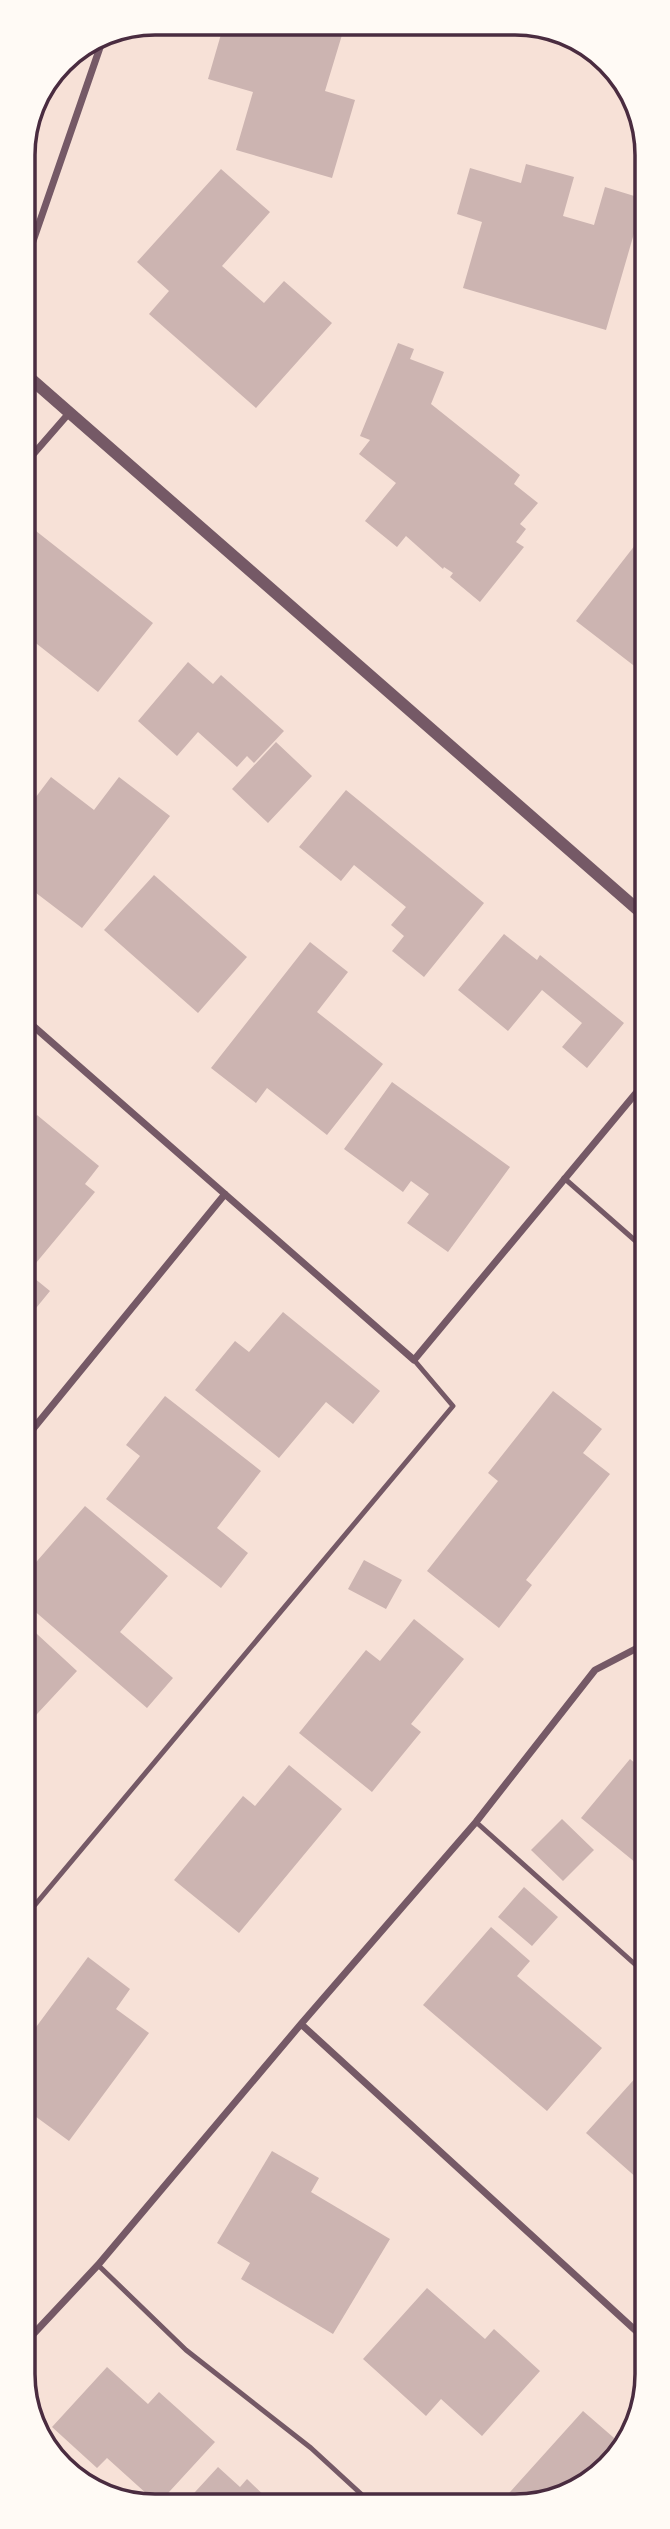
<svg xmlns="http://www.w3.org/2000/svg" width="670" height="2529" font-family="Overpass,sans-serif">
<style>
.building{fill:#ccb4b1}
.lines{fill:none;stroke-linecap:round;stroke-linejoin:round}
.service{stroke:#755966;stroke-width:5}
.minor{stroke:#755966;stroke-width:7}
.tertiary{stroke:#755966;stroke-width:12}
.rim{fill:none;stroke:#4a2c40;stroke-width:3.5}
</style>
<rect width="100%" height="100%" fill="#f7e1d7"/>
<path class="building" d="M 224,24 L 236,24 L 250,28 L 252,24 L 345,25 L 325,91 L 355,100 L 332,178 L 236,150 L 253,92 L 208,79 Z
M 526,164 L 574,177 L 563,216 L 594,225 L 605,187 L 644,199 L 606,330 L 463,288 L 482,222 L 457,214 L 470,168 L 521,183 Z
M 221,169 L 270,212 L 222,266 L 264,303 L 284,281 L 332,323 L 256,408 L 149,314 L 169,291 L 137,262 Z
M 398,343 L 414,349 L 410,359 L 444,372 L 431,404 L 520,475 L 514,484 L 538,503 L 520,524 L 526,529 L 516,542 L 524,547 L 480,602 L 450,577 L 453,573 L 444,567 L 443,569 L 406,536 L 397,547 L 365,521 L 396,483 L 359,454 L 370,440 L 360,436 Z
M 36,531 L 153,623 L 98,692 L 23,633 L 23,546 Z
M 646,531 L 646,675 L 576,621 Z
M 188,662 L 213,684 L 221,675 L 284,731 L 254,763 L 247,756 L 237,767 L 198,732 L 177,756 L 138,721 Z
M 276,742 L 312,776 L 268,823 L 232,789 Z
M 51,777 L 94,810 L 119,777 L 170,816 L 82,928 L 23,883 L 23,814 Z
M 346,790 L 484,903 L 424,977 L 392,951 L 404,936 L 391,925 L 406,907 L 354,865 L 341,881 L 299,847 Z
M 154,875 L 247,957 L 198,1013 L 104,930 Z
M 504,934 L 537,960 L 540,955 L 624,1023 L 587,1068 L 562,1047 L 582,1023 L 542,990 L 508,1031 L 458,990 Z
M 310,942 L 348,972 L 317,1012 L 383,1064 L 327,1135 L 267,1088 L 256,1103 L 211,1068 Z
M 392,1082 L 510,1167 L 448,1252 L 407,1223 L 429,1194 L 411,1181 L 403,1192 L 344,1149 Z
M 37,1115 L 99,1166 L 85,1184 L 95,1192 L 36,1263 L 23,1252 L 23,1131 Z
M 23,1269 L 50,1291 L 23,1324 Z
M 283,1312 L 380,1391 L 353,1424 L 326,1402 L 279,1458 L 195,1390 L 235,1341 L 249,1352 Z
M 553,1391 L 602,1429 L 583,1453 L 610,1474 L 526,1580 L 532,1585 L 499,1628 L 427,1571 L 498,1481 L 488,1473 Z
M 165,1396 L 261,1471 L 217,1528 L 248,1553 L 221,1588 L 106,1499 L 140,1456 L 126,1445 Z
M 85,1506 L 168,1576 L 120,1632 L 173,1678 L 147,1708 L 24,1602 L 24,1576 Z
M 364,1560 L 402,1580 L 386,1609 L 348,1589 Z
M 414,1619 L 464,1659 L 411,1724 L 421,1732 L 372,1792 L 299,1733 L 366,1650 L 380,1661 Z
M 24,1622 L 77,1671 L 24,1728 Z
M 630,1759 L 647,1773 L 647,1872 L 581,1818 Z
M 289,1765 L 342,1809 L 239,1933 L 174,1880 L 243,1796 L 255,1806 Z
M 562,1819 L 594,1850 L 563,1881 L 531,1850 Z
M 524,1887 L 558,1917 L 532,1946 L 498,1917 Z
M 491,1927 L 530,1961 L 517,1976 L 602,2048 L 547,2111 L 423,2005 Z
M 88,1957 L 130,1989 L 116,2009 L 149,2033 L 69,2141 L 24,2108 L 24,2041 L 25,2042 Z
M 647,2065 L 647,2187 L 586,2133 Z
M 272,2151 L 319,2178 L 311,2192 L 390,2239 L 333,2334 L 241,2279 L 250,2263 L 217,2243 Z
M 427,2288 L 485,2339 L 494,2329 L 540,2371 L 482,2436 L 441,2399 L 426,2416 L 363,2359 Z
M 107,2367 L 148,2404 L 159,2392 L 215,2442 L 158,2504 L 107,2458 L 97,2468 L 52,2427 Z
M 583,2411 L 621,2444 L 614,2461 L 533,2505 L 506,2505 L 502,2501 Z
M 218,2467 L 240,2487 L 247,2479 L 273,2504 L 184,2504 Z"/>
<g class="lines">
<path class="service" d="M 564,1178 L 647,1251
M 476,1822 L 647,1975
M 24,1918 L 453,1406 L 414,1360
M 98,2265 L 186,2350 L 311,2448 L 372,2504"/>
<path class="minor" d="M 23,270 L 105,33
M 23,466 L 70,412
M 23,1017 L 414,1360 L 646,1081
M 24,1440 L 225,1194
M 301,2024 L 647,2341
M 24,2344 L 98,2265 L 301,2024 L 476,1822 L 595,1670 L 643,1645 L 647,1646"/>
<path class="tertiary" d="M 23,372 L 646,917"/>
</g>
<path d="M0 0H670V2529H0ZM155 35H515A120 120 0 0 1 635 155V2374A120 120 0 0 1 515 2494H155A120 120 0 0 1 35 2374V155A120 120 0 0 1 155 35Z" fill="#fffaf5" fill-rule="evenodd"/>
<path class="rim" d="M155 35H515A120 120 0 0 1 635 155V2374A120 120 0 0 1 515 2494H155A120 120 0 0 1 35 2374V155A120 120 0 0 1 155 35Z"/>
</svg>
